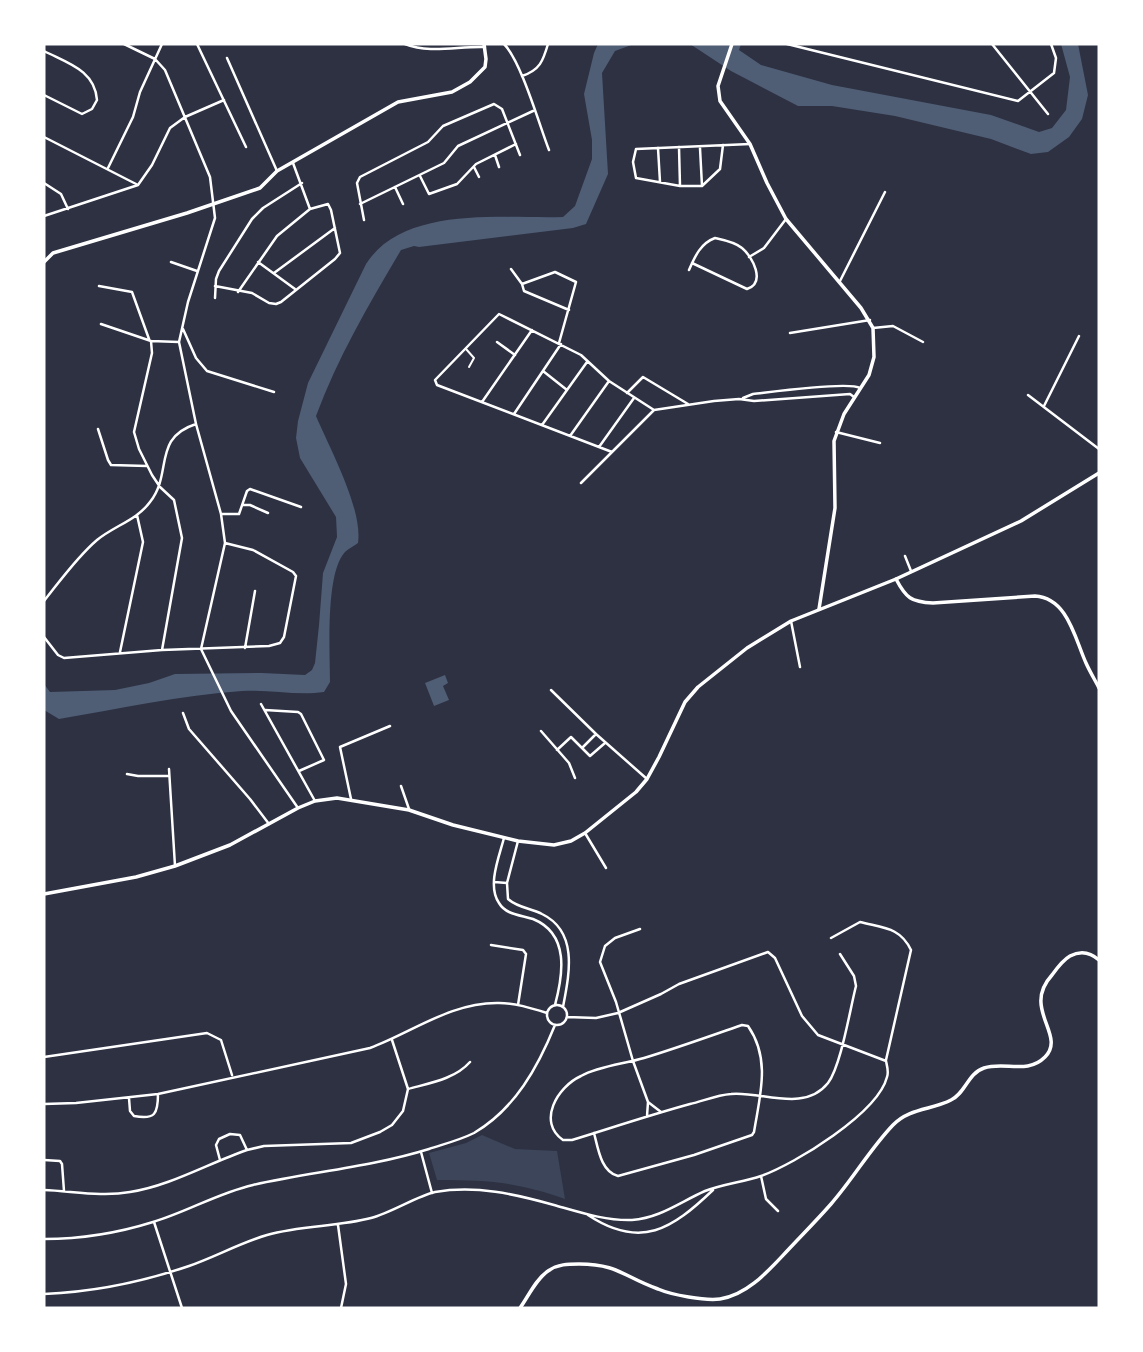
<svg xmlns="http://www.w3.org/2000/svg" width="1143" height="1352" font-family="Inter,sans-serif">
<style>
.green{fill:#3c4559}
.water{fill:#4f5d75}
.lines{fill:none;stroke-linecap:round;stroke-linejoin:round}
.service{stroke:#fff;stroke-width:2}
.minor{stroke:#fff;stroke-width:2.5}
.tertiary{stroke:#fff;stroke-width:3.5}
.secondary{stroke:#fff;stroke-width:3.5}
</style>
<rect width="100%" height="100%" fill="#2d3142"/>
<path class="green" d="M 482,1135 L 515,1149 L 557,1151 L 565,1199 C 516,1182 488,1180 437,1180 L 429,1153 L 466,1143 Z"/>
<path class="water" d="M 598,44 L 634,44 L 615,51 L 602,73 L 608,174 L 586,224 L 573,228 L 419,247 L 414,246 L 401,250 C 369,304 338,357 316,416 C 330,449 363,509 358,543 C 354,546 348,549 345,552 C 325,573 330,653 330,682 L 324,692 C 296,696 269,689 242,691 C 181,695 119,709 59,719 L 44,710 L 44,684 L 50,692 L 115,690 L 149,683 L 175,674 L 262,673 L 305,675 L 312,670 L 315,663 L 319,625 L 323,573 L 337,537 L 336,517 L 300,458 L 296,438 L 298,421 L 308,383 L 366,264 C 404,205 502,219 563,217 L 575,206 L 592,159 L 592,140 L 584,94 L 594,53 Z
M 690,44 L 741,44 L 739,50 L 761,65 L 832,85 L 991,115 L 1039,132 L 1052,128 L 1066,110 L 1070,77 L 1061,44 L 1078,44 L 1088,95 L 1082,119 L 1069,137 L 1048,152 L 1031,154 L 991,139 L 895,116 L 832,106 L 798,106 L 731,71 Z
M 445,675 L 448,683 L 443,686 L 449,700 L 434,706 L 425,683 Z"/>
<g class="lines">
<path class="service" d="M 466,349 L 474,358 L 469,367"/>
<path class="minor" d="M 124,44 L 155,59 L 165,70 L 210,177 L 215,218 L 188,302 L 179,342 L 196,424 L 221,514 L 225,543 L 201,649 L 231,711 L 298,808
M 197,44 L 246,147
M 405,44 C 430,54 458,46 485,47
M 504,44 C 521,61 539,124 549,150
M 787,44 L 1018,101 L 1054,73 L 1056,58 L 1051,44
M 992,44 L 1048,114
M 44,51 C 67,63 95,70 97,100 L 92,109 L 82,114 L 44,95
M 227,58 L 277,171
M 522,76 C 540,70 543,61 548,44
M 44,137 L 138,185
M 723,145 L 720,169 L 702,186 L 680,186 L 636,178 L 633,162 L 636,149 L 750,144
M 679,147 L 680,186
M 658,148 L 660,182
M 700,148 L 702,186
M 495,155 L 499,167
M 293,163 L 310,209
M 474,167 L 479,177
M 108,168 L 133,117 L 140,92 L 162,44
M 420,176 L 429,194 L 457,184 L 476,164 L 516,144
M 44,183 L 61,194 L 68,209
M 395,187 L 403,204
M 360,204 L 444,163 L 458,146 L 533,111
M 44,216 L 138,185 L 152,165 L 170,128 L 185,117 L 224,100
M 364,220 L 357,183 L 360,177 L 428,142 L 443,126 L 494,104 L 502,109 L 520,155
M 749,257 L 764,248 L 786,219
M 171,262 L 197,271
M 258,262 L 295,289
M 511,269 L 522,284 L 524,291 L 569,310
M 689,270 C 695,256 701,243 715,238 C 724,240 735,242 742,248 C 753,257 766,283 747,289 L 692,263
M 274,273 L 335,228
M 840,281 L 885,192
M 522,284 L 555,272 L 576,282 L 559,343
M 99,286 L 132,292 L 149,339
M 215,286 L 252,293 L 269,303 L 276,304 L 281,302 L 335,259 L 340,253 L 331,210 L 328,204 L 310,209 L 277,236 L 238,292
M 215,298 L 216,279 L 219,271 L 252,219 L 263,208 L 302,183
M 101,324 L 151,341 L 179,342
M 873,328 L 893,326 L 923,342
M 183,329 L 196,358 L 207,371 L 274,392
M 790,333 L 870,320
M 151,341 L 152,353 L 134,432 L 139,449 L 152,475 L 160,487 L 174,500 L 182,538 L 162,650
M 497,342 L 515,355
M 543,371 L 567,390
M 627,393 L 643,377 L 688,404
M 1028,395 L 1099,449
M 743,398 L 753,394 C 771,392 849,381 860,388
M 482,402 L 532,330
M 1044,406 L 1079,336
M 654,410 L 714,401 L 739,399 L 754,401 L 850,394 L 854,397
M 514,414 L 561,344
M 542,425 L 587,362
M 98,429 L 108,460 L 111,465 L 147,466
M 836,432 L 880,443
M 570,436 L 609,381
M 599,447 L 634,398
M 612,452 L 437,385 L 435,380 L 499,314 L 581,355 L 609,381 L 654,410
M 581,483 L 654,410
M 243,505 L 250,505 L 268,513
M 221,514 L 239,514 L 247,491 L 250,489 L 301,507
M 905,556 L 911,571
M 44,601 C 60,581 77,557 97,540 C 114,526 137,520 150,502 C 173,473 152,438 196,424
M 791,621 L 800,667
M 44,637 L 58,655 L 64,658 L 162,650 L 269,646 L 280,643 L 284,637 L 296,576 L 293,572 L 253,550 L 225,543
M 245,648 L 255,591
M 120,652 L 143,542 L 137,515
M 551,690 L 596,734 L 647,779
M 261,704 L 315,801
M 265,710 L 298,712 L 301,714 L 324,760 L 299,771
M 183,713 L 189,729 L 250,799 L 269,824
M 541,731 L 569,763 L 575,778
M 582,748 L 596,734
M 557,750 L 571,737 L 590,756 L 605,743
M 169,769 L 175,866
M 127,774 L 138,776 L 169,776
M 401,786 L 409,809
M 351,799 L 340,747 L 390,726
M 585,833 L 606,868
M 504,838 C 499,857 487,886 499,903 C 506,915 521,915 533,919 C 570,934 563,975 555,1005
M 518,841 L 507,883 L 508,899 C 518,908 531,908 542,914 C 579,932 569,975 563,1007
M 494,882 L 507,883
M 640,929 L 615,938 L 605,946 L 600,962 L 616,1002 L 633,1061 L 648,1102 L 661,1112
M 831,938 L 860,922 C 883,928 900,927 911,950 L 886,1060
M 491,945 L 523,950 L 526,954 L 518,1005
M547 1015a10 10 0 1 1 20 0a10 10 0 1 1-20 0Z
M 44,1057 L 207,1033 L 221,1040 L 232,1075
M 408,1089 C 430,1083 455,1079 470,1062
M 129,1098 L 130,1111 L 134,1116 C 155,1120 158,1114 158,1094
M 44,1104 L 76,1103 L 158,1094 L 370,1048 C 413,1032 451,1002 499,1003 C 515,1003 531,1008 547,1013
M 647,1116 L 648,1102
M 594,1133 C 598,1148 601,1172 618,1176 L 694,1155 L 752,1135 L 754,1132 C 760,1095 771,1059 748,1026 L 742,1025 C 710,1036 677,1048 644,1058 C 624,1064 599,1066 581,1076 C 557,1087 537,1122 563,1140 L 572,1140 C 611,1128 650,1115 690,1104 C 703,1101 717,1095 731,1094 C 762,1091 804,1113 828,1083 C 841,1066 850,1009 856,986 L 854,976 L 840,954
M 421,1152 L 432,1193
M 44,1160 L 60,1161 L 62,1164 L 64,1191
M 220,1160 L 216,1145 L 219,1139 L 230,1134 L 240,1135 L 247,1150
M 761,1176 L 766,1199 L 778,1211
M 44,1190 C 72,1191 102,1197 130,1192 C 170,1186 209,1163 247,1150 L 264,1146 L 351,1143 L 380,1132 L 392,1125 L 403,1111 L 408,1089 L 392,1040
M 588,1215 C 641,1250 672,1229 713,1190
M 154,1222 L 182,1308
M 338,1225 L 346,1284 L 341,1308
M 44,1239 C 81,1239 118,1233 153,1222 C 187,1212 218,1193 253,1185 C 311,1172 371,1167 429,1149 C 444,1144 460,1140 474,1133 C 515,1109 538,1067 555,1025
M 44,1294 C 93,1292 142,1282 189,1266 C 215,1257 240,1243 267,1235 C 301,1225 337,1227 371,1218 C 391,1213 417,1196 435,1192 C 476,1185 515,1194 554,1205 C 579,1212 606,1221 632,1220 C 660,1218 680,1202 705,1191 C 723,1184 743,1182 761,1176 C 795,1164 878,1113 887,1077 C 889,1072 887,1066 886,1061 L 818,1035 L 802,1016 L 775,958 L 768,952 L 679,984 L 661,994 L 618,1013 L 596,1018 L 567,1017"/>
<path class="tertiary" d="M 732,44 L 718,86 L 720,101 L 750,144 L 767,183 L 786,219 L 861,308 L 873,328 L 874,357 L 869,375 L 844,414 L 834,441 L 835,508 L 819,609
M 44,262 L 53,253 L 187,213 L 260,188 L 277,171 L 398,102 L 452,92 L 470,82 L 485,67 L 486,59 L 484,44
M 896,579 C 906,598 911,602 933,603 L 1035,596 C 1068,598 1075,639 1086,663 C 1090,672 1095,680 1099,688
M 520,1308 C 528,1297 536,1279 548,1271 C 558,1264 568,1264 579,1264 C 618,1264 624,1277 658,1289 C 672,1295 705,1301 720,1299 C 748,1295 769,1270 788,1250 C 802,1235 817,1220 831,1204 C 853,1179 870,1149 893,1125 C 909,1108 932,1110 951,1100 C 965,1094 968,1073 984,1068 C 1005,1061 1027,1075 1045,1057 C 1067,1035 1021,1009 1052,975 C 1057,968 1063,960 1070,956 C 1081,950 1090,952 1099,960"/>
<path class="secondary" d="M 44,894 L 136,877 L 175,866 L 230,845 L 298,808 L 315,801 L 337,798 L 409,810 L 453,825 L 518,841 L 554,845 L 571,841 L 585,833 L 636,792 L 647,779 L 659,757 L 685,702 L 698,687 L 747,648 L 791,621 L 896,579 L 1021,521 L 1099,473"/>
</g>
<rect width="1143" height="1352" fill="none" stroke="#ffffff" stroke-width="91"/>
</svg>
